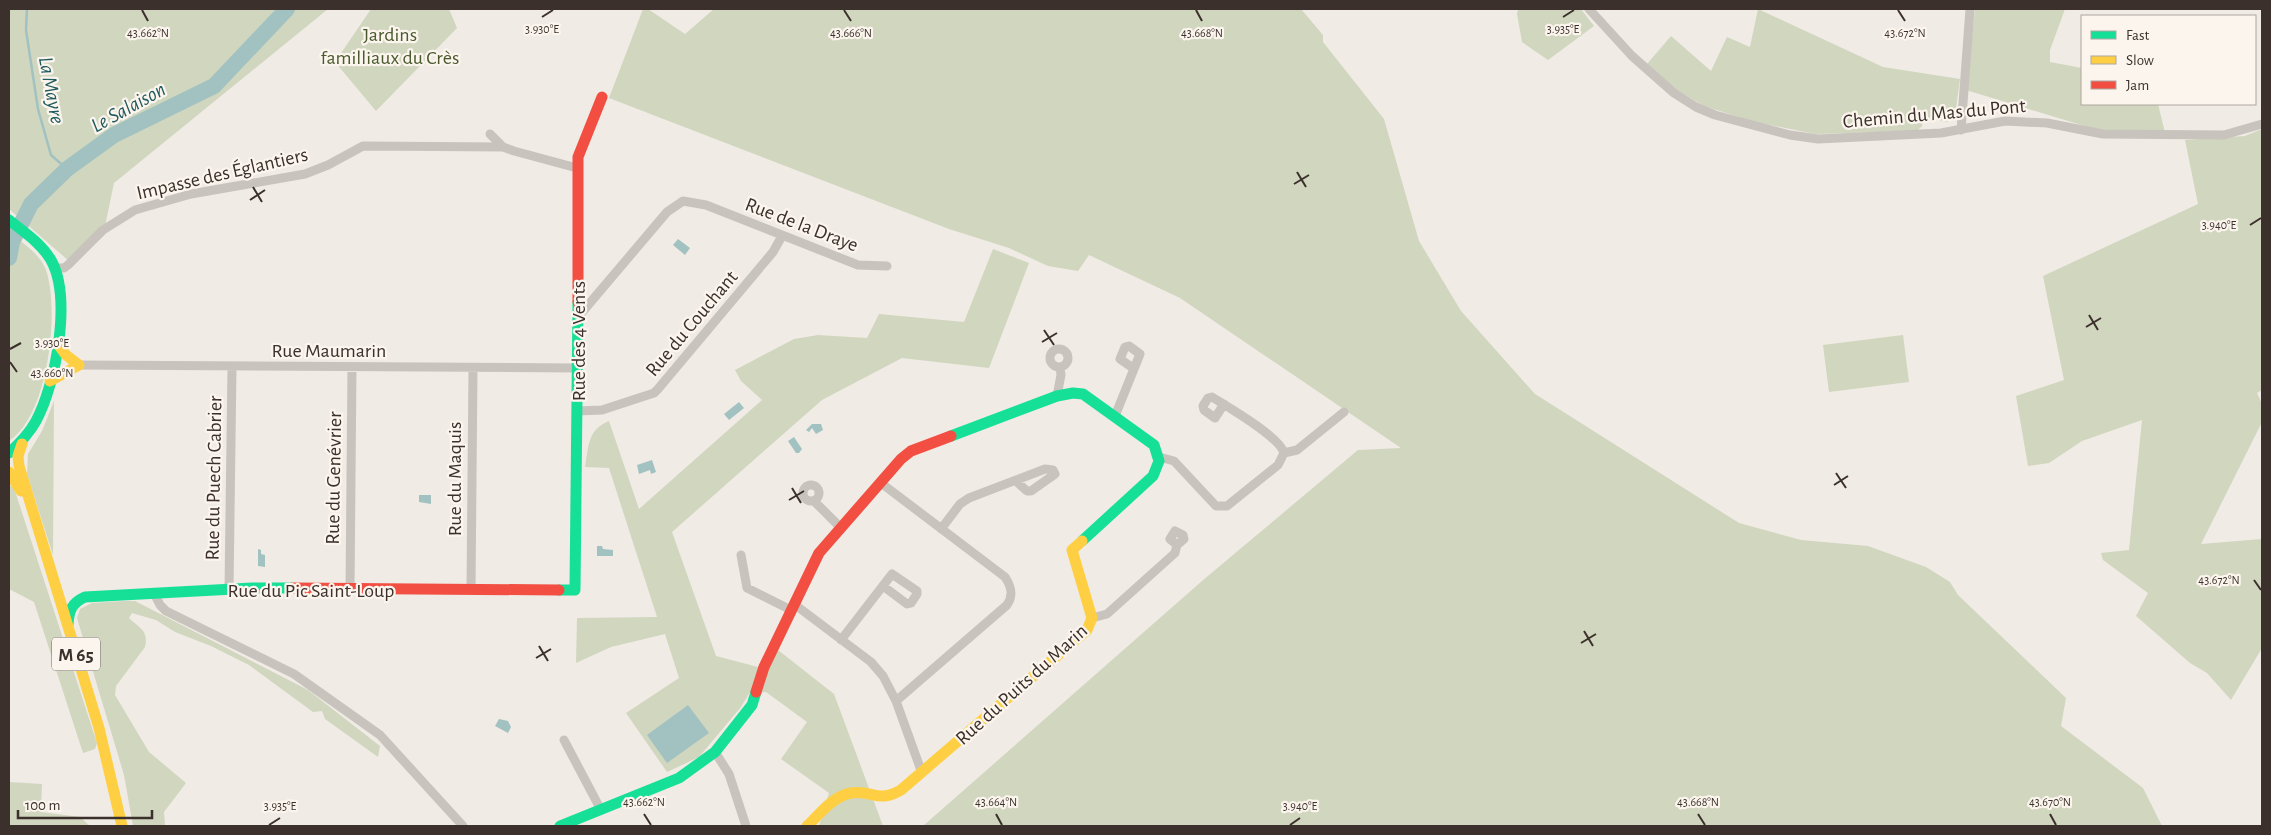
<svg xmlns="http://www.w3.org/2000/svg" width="2271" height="835" font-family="'Alegreya Sans',sans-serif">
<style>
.green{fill:#d1d6bf}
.water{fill:#a1c2c1}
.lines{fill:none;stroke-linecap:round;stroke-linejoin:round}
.stream{stroke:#a1c2c1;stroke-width:2.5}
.river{stroke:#a1c2c1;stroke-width:16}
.street{stroke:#c9c3be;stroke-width:9}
.fast{stroke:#16e098;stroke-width:11}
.slow{stroke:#ffcf43;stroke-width:11}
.jam{stroke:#f24e42;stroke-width:11}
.ticks{fill:none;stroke:#3b302b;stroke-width:2}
.labels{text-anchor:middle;stroke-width:4.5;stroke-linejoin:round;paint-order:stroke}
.shield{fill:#fbf5ee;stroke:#756b66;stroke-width:1}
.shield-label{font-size:19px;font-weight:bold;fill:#3b302b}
.park-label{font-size:20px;fill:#4a5a2e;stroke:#fbf5ee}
.street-label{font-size:20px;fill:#3b302b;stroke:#fbf5ee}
.water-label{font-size:21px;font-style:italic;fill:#1f5a5e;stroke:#fbf5ee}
.ticks-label{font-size:12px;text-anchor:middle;fill:#3b302b;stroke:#fbf5ee;stroke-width:4.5;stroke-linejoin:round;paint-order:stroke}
</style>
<rect width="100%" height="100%" fill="#f0ebe5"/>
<path class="green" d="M 9,9 L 328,9 L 114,183 L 105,226 L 69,261 L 9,209 Z
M 371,9 L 449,9 L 457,28 L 376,111 L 335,62 Z
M 643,9 L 648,9 L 685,34 L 714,9 L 1301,9 L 1323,35 L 1323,42 L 1384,119 L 1419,241 L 1461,311 L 1535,394 L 1739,523 L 1801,540 L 1868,546 L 1926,567 L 1950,582 L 1958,595 L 2066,698 L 2061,726 L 2143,788 L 2162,826 L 923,826 L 1202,581 L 1358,450 L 1401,448 L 1180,298 L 1089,255 L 1078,271 L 1048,266 L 1009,248 L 949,229 L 609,98 Z
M 1518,9 L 1581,9 L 1594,26 L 1548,60 L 1522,42 L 1517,14 Z
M 1758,9 L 1883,67 L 1960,79 L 1955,116 L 1947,122 L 1923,116 L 1922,126 L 1917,131 L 1815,134 L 1755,122 L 1704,106 L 1677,90 L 1647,64 L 1671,36 L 1711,71 L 1727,37 L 1750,47 Z
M 1975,9 L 2065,9 L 2050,50 L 2050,62 L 2082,68 L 2082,104 L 2158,104 L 2165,133 L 2101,131 L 1966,90 Z
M 2262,129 L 2262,390 L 2257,393 L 2262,404 L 2262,422 L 2201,544 L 2262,539 L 2262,648 L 2231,700 L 2207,673 L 2190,663 L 2136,616 L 2148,593 L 2103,560 L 2101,553 L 2129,550 L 2142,420 L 2082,441 L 2049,463 L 2028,466 L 2016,396 L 2064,380 L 2043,276 L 2198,204 L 2185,140 L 2245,136 Z
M 9,233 C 22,242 40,254 46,270 C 60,311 48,417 9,441 Z
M 993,249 L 1029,263 L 989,368 L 902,358 L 822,400 L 672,532 L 716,656 L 758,667 L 778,650 L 834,694 L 883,826 L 819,826 L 829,793 L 781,759 L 807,722 L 766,692 L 750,692 L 741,707 L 699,757 L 667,772 L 626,713 L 679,678 L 665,634 L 611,647 L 576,663 L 577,618 L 657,617 L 609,468 L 585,467 C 589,446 587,430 609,421 L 639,509 L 762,400 L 741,381 L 735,370 L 794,339 L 818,335 L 867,338 L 879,314 L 964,322 Z
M 1903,335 L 1909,382 L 1829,392 L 1823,345 Z
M 54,401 L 53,555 L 27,474 L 28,454 L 42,431 Z
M 9,485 L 14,488 L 97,743 L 95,749 L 83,753 L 34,602 L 9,589 Z
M 123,601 L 135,601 L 308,690 L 380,746 L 378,757 L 325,719 L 322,711 L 313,712 L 249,665 L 211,646 L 175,632 L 156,620 L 132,613 L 129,618 C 139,628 149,630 145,647 L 116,686 L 115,695 L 149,752 L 186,783 L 164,812 L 165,826 L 133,826 L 124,775 L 77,618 L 80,609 L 92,603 Z
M 9,782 L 42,784 L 41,812 L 80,817 L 90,826 L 9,826 Z"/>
<path class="water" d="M 678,239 L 690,248 L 685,255 L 673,245 Z
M 739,402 L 744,408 L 729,420 L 724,414 Z
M 812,424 L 821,424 L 823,430 L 816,434 L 812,428 L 809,432 L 806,430 Z
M 794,437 L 802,449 L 799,453 L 796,453 L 788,441 Z
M 652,460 L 656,472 L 651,474 L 650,470 L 639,474 L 637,465 Z
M 419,495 L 431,495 L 431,504 L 419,502 Z
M 597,546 L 602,546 L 603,549 L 613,550 L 613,556 L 597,556 Z
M 258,549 L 261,550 L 261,554 L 265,555 L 265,567 L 258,566 Z
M 688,705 L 709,733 L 667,763 L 647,735 Z
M 499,719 L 508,721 L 511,727 L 508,733 L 495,726 Z"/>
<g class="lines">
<path class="stream" d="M 27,9 L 26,30 L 38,109 L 51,155 L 67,169"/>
<path class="river" d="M 9,258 L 12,242 L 31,204 L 67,169 L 114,135 L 214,86 L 287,9"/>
<path class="street" d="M 1589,9 L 1632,56 L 1674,93 L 1696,107 L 1715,115 L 1790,135 L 1818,139 L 1941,133 L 2005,121 L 2047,123 L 2103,134 L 2224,135 L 2262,124
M 1961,130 L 1970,9
M 490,134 L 503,147 L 514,151 L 577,168
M 54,268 L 64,268 L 68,265 L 103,230 L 135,210 L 191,194 L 305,174 L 328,165 L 363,146 L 503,147
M 578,317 L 667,212 L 683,201 L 706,205 L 858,265 L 887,266
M1050 358a9 9 0 1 1 18 0a9 9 0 1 1-18 0Z
M 79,365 L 578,368
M 1057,396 L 1061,375 L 1060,367
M 1224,404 L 1215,418 L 1204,410 L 1203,406 L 1208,398 L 1212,397 C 1228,407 1279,436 1284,453
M 578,411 L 602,410 L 654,393 L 658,389 L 773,252 L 782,236
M 1115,416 L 1140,354 L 1129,346 L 1125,347 L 1120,359 L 1133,368
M 1159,457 L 1174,461 L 1216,506 L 1227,506 L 1278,465 L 1284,453 L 1297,450 L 1344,412
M 881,483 L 1005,577 C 1011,586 1014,595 1007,605 L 896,701
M803 493a8 8 0 1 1 16 0a8 8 0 1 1-16 0Z
M 814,501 L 841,528
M 941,529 L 960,504 L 969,498 L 1045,469 L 1053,470 L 1055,474 L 1031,491 L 1027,491 L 1017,482
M 741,555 L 747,588 L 791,610
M 229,589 L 232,367
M 350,589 L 352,367
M 471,589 L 473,368
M 154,593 L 160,605 L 166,611 L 294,674 L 380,735 L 463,826
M 794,604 L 871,662 L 883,676 L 896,701 L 922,773
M 1092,618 L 1107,614 L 1175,553 L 1177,545 L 1184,539 L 1183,535 L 1175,531 L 1170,539 L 1177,545
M 841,640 L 892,574 L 917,591 L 917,594 L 911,603 L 907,604 L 883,586
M 564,740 L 601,810
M 715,752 L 729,774 L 746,826"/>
<path class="fast" d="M 9,220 C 24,232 41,243 51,260 C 72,298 56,384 36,421 C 29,434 20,443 9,453
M 951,436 L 1057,396 L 1073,393 L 1083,394 L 1154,445 L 1159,461 L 1153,476 L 1082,541
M 559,590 L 575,590 L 578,302
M 68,624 C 69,610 72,603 85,597 L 252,588 L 292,588
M 560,826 L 679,778 L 715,752 L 752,705 L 756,692"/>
<path class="slow" d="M 50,381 L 79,365 L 66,355 L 57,343
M 22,444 L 18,456 L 19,466 L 99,728 L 122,826
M 9,472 L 21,491
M 807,826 C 820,814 833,796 851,793 C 872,789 877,804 901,790 L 1087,630 L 1092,618 L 1072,550 L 1082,541"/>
<path class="jam" d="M 578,302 L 578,157 L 602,97
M 292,588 L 559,590
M 756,692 L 764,667 L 819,553 L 901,459 L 911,451 L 951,436"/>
</g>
<path class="ticks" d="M 142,10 L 148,21M 844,10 L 851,21M 1196,10 L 1202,21M 1898,10 L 1905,21M 542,17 L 553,10M 1563,17 L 1574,10M 1297,172 L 1306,187M 1294,184 L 1309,175M 253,187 L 262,202M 250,200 L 265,190M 2250,225 L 2261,218M 2089,315 L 2098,330M 2086,327 L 2101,318M 1044,330 L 1054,345M 1042,342 L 1057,333M 10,349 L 21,343M 10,362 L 17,372M 1836,473 L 1846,488M 1834,485 L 1848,476M 792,488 L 801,503M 789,500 L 804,491M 2254,580 L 2261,590M 1584,631 L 1593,646M 1581,643 L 1596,634M 539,646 L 548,661M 536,658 L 551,649M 644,814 L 651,825M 996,814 L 1002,825M 1698,814 L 1705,825M 2050,814 L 2056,825M 269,825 L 280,818M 1290,825 L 1300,818"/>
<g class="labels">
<rect class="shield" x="52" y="637.5" width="48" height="33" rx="4"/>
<g class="shield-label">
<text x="76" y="661">M 65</text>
</g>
<g class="park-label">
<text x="390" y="41">Jardins<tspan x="390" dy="23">familliaux du Crès</tspan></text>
</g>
<g class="street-label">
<text transform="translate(1934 113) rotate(-5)" y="7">Chemin du Mas du Pont</text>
<text transform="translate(222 173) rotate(-13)" y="7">Impasse des Églantiers</text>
<text transform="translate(802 224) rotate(21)" y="7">Rue de la Draye</text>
<text transform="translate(691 323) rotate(-50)" y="7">Rue du Couchant</text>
<text transform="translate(578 341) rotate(-90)" y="7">Rue des 4 Vents</text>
<text x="329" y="357">Rue Maumarin</text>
<text transform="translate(213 478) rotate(-89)" y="7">Rue du Puech Cabrier</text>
<text transform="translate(333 478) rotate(-89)" y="7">Rue du Genévrier</text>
<text transform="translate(454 479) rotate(-90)" y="7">Rue du Maquis</text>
<text x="311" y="597">Rue du Pic Saint-Loup</text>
<text transform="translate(1021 684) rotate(-42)" y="7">Rue du Puits du Marin</text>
</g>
<g class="water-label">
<text transform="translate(52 90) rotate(79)" y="7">La Mayre</text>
<text transform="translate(128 107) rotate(-29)" y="7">Le Salaison</text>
</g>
</g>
<g class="ticks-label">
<text x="542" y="33">3.930°E</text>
<text x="1563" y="33">3.935°E</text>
<text x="851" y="37">43.666°N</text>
<text x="1905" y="37">43.672°N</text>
<text x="148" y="37">43.662°N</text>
<text x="1202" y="37">43.668°N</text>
<text x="2219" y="229">3.940°E</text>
<text x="52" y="347">3.930°E</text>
<text x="52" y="377">43.660°N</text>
<text x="2219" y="584">43.672°N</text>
<text x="644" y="806">43.662°N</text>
<text x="996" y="806">43.664°N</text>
<text x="1698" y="806">43.668°N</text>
<text x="2050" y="806">43.670°N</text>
<text x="280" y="810">3.935°E</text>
<text x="1300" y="810">3.940°E</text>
</g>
<rect width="2271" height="835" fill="none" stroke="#3b302b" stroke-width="20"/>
<rect x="2081" y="15" width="175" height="90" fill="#fbf5ee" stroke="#aea6a0"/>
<rect x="2091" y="31" width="25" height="8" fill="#16e098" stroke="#aea6a0"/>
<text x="2126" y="40" font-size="15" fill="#3b302b">Fast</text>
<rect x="2091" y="56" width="25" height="8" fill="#ffcf43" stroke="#aea6a0"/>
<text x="2126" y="65" font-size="15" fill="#3b302b">Slow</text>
<rect x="2091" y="81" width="25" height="8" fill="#f24e42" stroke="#aea6a0"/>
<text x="2126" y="90" font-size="15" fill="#3b302b">Jam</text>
<path d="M18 810v8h134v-8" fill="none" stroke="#3b302b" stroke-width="2.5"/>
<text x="25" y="810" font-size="15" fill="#3b302b" stroke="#fbf5ee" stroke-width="4" paint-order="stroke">100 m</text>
</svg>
